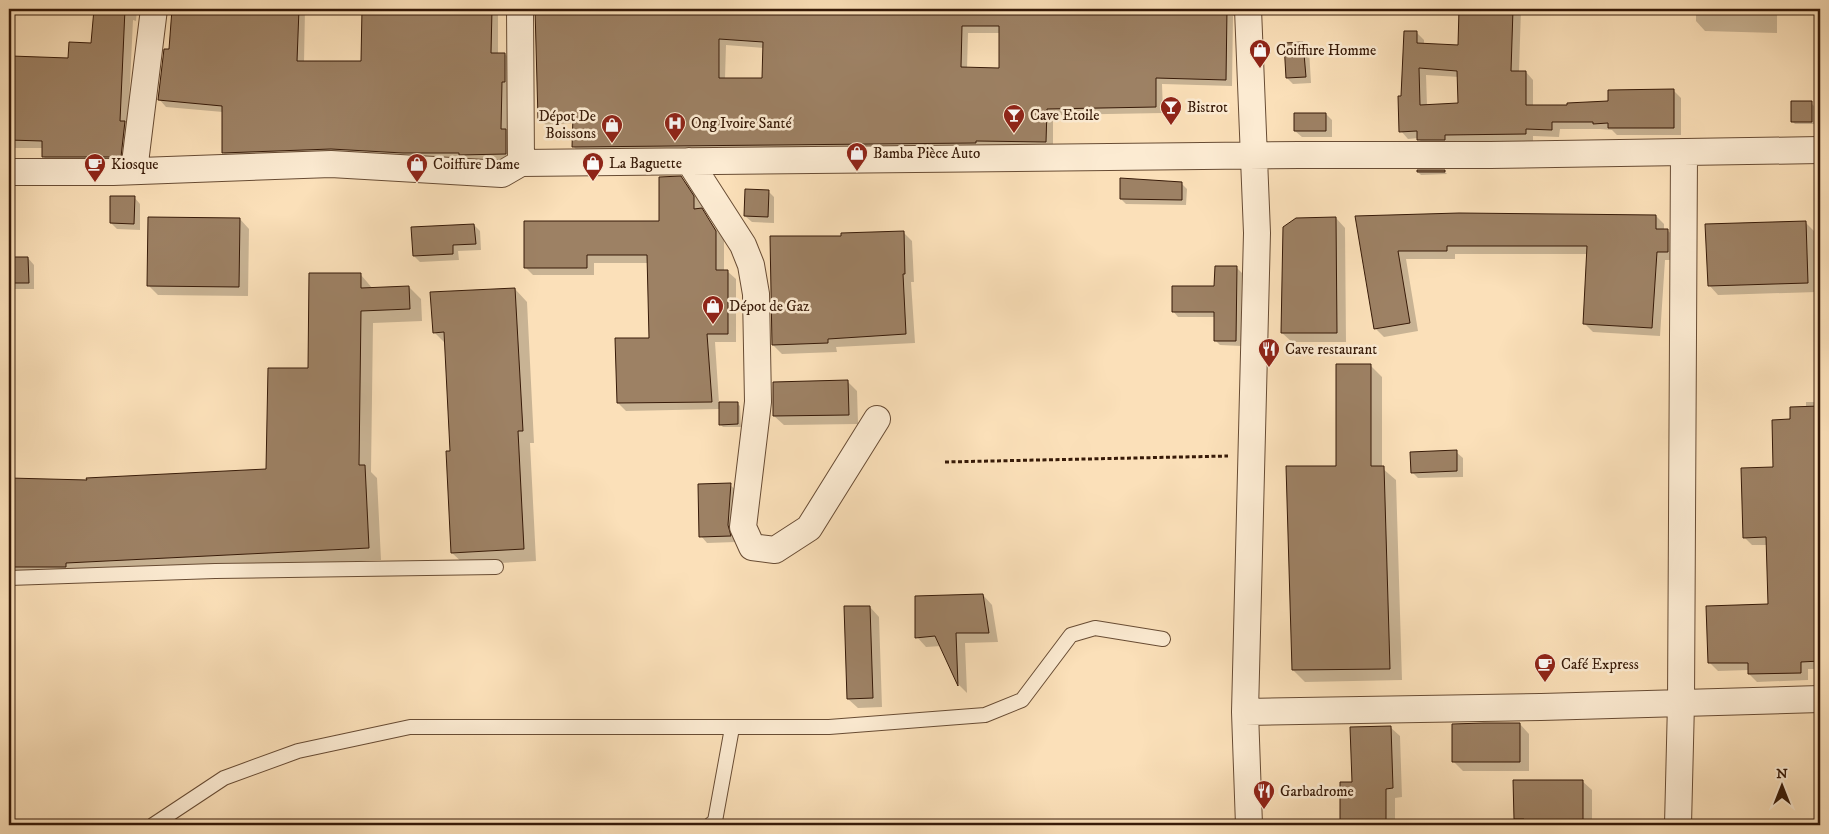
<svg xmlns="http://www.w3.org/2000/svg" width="1829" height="834" font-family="'IM FELL DW Pica',serif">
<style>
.shadow{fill:#0003;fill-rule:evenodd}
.building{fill:#9d8164;stroke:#371a08;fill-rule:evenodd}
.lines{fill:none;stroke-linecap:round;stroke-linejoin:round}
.lane-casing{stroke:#684c34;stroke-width:16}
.street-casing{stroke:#684c34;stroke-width:28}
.path{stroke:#371a08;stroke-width:3;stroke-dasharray:4 2.5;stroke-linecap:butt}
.lane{stroke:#fcebd2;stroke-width:14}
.street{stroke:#fcebd2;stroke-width:26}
.labels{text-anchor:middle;stroke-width:5;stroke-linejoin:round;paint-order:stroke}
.poi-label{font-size:15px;fill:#371a08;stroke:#fcebd2;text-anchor:start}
</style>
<rect width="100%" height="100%" fill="#fbe0b9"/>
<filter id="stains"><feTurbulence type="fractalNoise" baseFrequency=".004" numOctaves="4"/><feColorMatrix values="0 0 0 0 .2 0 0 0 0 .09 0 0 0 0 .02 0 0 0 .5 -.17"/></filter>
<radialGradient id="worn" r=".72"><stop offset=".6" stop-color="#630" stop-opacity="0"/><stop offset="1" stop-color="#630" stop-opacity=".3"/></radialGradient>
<path class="shadow" d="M 95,9 L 137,9 L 136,21 L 133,20 L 128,125 L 128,164 L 52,165 L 43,156 L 43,148 L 9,148 L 9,57 L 69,60 L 93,44 Z
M 173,9 L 305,9 L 304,63 L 362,63 L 363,9 L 498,9 L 498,54 L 505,54 L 512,61 L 513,161 L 230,160 L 223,152 L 223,112 L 166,107 L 159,99 L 170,50 Z
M 536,9 L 1236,9 L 1236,16 L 1233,16 L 1232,86 L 1162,84 L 1163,113 L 1053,115 L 1053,148 L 580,154 L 574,147 L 574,123 L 546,125 L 539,118 ZM 968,33 L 1000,33 L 1000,70 L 967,69 ZM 726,45 L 764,48 L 764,79 L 725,79 Z
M 1461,9 L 1521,9 L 1519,72 L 1526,72 L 1533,80 L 1533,106 L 1568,107 L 1673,90 L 1681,98 L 1681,135 L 1617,135 L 1612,130 L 1600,129 L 1560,129 L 1559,137 L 1533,136 L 1533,141 L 1452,142 L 1426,147 L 1418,138 L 1408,139 L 1401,131 L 1402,97 L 1416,32 L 1424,40 L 1424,45 L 1459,47 ZM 1426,75 L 1459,77 L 1459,104 L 1427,106 Z
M 1553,9 L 1589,9 L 1589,12 L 1558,14 Z
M 1696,9 L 1777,9 L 1777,33 L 1705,31 L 1696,21 Z
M 1302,43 L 1309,49 L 1311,83 L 1293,84 L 1287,78 Z
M 1811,103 L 1814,106 L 1814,124 L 1795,124 L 1792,121 Z
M 1326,114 L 1332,120 L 1332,137 L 1302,137 L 1295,131 Z
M 1444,171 L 1447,174 L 1421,175 L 1418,172 Z
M 681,178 L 689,186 L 702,206 L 702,210 L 724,240 L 724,271 L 727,271 L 736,279 L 736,342 L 715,342 L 719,403 L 737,403 L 740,406 L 741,427 L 723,427 L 720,424 L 720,409 L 626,411 L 618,403 L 650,339 L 648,263 L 594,263 L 594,275 L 533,275 L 525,267 L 660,222 Z
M 1182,184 L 1187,189 L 1186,205 L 1126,204 L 1121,199 Z
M 768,191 L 774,197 L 774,223 L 752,222 L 745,216 Z
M 134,197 L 140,204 L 140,230 L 117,229 L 111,223 Z
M 1656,216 L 1664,224 L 1664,230 L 1667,230 L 1676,238 L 1676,260 L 1665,260 L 1660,336 L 1593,332 L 1585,324 L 1588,254 L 1455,254 L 1455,259 L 1406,259 L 1418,331 L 1384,337 L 1375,328 L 1357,218 Z
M 1336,218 L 1345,228 L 1346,342 L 1292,342 L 1282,333 Z
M 240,219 L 249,229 L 248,296 L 158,295 L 148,285 Z
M 1805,222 L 1815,232 L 1817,292 L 1718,295 L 1709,285 Z
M 474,225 L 480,231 L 481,250 L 458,251 L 459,260 L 420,262 L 414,256 Z
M 903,232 L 912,241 L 914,282 L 911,282 L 915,343 L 836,347 L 837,352 L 782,354 L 773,345 L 842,237 Z
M 28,258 L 34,265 L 34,289 L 9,289 L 9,259 Z
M 1236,267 L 1242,273 L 1241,346 L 1220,345 L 1215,340 L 1215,317 L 1178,317 L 1173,311 L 1216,287 Z
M 361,275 L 373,289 L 409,287 L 421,299 L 422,321 L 373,323 L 371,472 L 377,478 L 381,560 L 9,578 L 9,479 L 88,482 L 268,470 L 309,370 Z
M 515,289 L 527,302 L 534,443 L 530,443 L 536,561 L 465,565 L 452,553 L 451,452 L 446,344 L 434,332 Z
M 1370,365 L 1382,377 L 1382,468 L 1396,480 L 1402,680 L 1305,682 L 1293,670 L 1337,468 Z
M 847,381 L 857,391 L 858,424 L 784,425 L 774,416 Z
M 1806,402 L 1820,402 L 1820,669 L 1808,669 L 1808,680 L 1757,682 L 1749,674 L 1749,670 L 1718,671 L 1710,663 L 1769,605 L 1767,545 L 1752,545 L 1744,537 L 1775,468 L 1792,421 L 1806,408 Z
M 1456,452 L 1463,458 L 1463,477 L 1418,478 L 1412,472 Z
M 730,485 L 737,491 L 736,542 L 707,543 L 701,536 Z
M 983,595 L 992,605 L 998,642 L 965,643 L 967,693 L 959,685 L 941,646 L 926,647 L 917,637 Z
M 870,607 L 879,617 L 882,707 L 858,708 L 848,699 Z
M 1520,724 L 1529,734 L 1529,771 L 1463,771 L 1453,761 Z
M 1390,727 L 1400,736 L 1402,797 L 1395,798 L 1395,825 L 1341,825 L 1341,784 L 1353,783 Z
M 1582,781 L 1592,790 L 1592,825 L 1522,825 L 1515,819 Z"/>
<path class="building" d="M 94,9 L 125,9 L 120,121 L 125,121 L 121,157 L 42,157 L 42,141 L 9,140 L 11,56 L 68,58 L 69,42 L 91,43 Z
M 172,9 L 299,9 L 297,61 L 361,61 L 362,9 L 492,9 L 491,53 L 505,53 L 505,82 L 502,82 L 501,129 L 506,129 L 506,154 L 459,155 L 459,153 L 403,153 L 331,149 L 222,153 L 222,106 L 158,100 L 164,49 L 169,49 Z
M 535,9 L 1227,9 L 1226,80 L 1156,78 L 1156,107 L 1047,109 L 1046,142 L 976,141 L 976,143 L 572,147 L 573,116 L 538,119 ZM 962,26 L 999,26 L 999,68 L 961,67 ZM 719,39 L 763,42 L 762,78 L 719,78 Z
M 1459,9 L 1513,9 L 1511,71 L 1526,71 L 1526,105 L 1567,105 L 1567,103 L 1608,101 L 1608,90 L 1674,89 L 1674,128 L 1608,128 L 1608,123 L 1593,124 L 1593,122 L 1552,122 L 1552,130 L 1526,129 L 1526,134 L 1445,135 L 1445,140 L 1417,140 L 1417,131 L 1399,132 L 1398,96 L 1401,96 L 1404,31 L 1417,31 L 1417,43 L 1458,45 ZM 1419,68 L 1457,71 L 1458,103 L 1420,105 Z
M 1303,42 L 1306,77 L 1286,78 L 1284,43 Z
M 1791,101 L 1812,101 L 1812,122 L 1791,122 Z
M 1294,113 L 1326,113 L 1326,131 L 1294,131 Z
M 1417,170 L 1445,170 L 1445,172 L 1417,172 Z
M 681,176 L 694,196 L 694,209 L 702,208 L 716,231 L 716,270 L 728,270 L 728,334 L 707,334 L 712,402 L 617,403 L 615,338 L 649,338 L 647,255 L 587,255 L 587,268 L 524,268 L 524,221 L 659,221 L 659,177 Z
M 1120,178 L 1182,182 L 1182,200 L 1120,199 Z
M 745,189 L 769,190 L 768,217 L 744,216 Z
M 110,196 L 135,196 L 134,224 L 110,223 Z
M 1459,213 L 1656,215 L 1656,229 L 1668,229 L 1668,252 L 1657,252 L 1652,328 L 1583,324 L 1587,246 L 1447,246 L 1447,251 L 1398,251 L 1410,323 L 1374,329 L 1355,216 Z
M 148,217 L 240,218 L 239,287 L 147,286 Z
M 1336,217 L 1337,333 L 1281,333 L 1283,227 L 1296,218 Z
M 1806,221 L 1808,283 L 1708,286 L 1705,224 Z
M 474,224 L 476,244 L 453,245 L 453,254 L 413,256 L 411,227 Z
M 904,231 L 905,274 L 903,274 L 906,334 L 828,339 L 828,343 L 772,345 L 770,236 L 841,236 L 841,233 Z
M 9,257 L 28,257 L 29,283 L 9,283 Z
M 1215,266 L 1237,266 L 1236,341 L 1214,341 L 1214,312 L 1172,312 L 1172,286 L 1214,286 Z
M 309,273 L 361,273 L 361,288 L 409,286 L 410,309 L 361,311 L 359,465 L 365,465 L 369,548 L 66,563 L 66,567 L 9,567 L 9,478 L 87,480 L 86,478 L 266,469 L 268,368 L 308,368 Z
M 515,288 L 523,431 L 518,431 L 524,549 L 451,553 L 446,451 L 450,451 L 444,332 L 433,333 L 430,292 Z
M 1336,364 L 1371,364 L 1371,466 L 1384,466 L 1390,669 L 1292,670 L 1286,466 L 1336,466 Z
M 848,380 L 849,415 L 773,416 L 773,382 Z
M 719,402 L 738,402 L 738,424 L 719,425 Z
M 1820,406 L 1820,661 L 1801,662 L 1801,673 L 1748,674 L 1748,663 L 1708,663 L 1706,606 L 1768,604 L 1766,537 L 1743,538 L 1741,468 L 1773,467 L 1772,420 L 1790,419 L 1790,407 Z
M 1457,450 L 1457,471 L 1411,473 L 1410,452 Z
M 731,483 L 728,525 L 731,536 L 699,537 L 698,484 Z
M 983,594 L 989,633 L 956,633 L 958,686 L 935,636 L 915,638 L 915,596 Z
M 844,606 L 870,606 L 873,698 L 847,699 Z
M 1484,723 L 1520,723 L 1520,762 L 1452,762 L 1452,724 Z
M 1391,726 L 1393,788 L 1386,789 L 1386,825 L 1340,825 L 1340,782 L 1352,782 L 1350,727 Z
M 1513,780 L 1583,780 L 1583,825 L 1525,825 L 1524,819 L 1514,819 Z"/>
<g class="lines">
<g class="lane-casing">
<path id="lane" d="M 9,578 L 215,571 L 496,567
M 153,825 L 224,778 L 298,751 L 410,727 L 829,727 L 985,715 L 1022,700 L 1071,635 L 1095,628 L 1163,639
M 710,825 L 715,821 L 732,728"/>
</g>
<g class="street-casing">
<path id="street" d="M 520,9 L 521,163
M 1248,9 L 1257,233 L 1245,712 L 1249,825
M 689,161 L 743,245 L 751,265 L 756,294 L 758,402 L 743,527 L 752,547 L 775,550 L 809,528 L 877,419
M 134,171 L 154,9
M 9,172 L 113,172 L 331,164 L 502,174 L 521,163 L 1299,155 L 1490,155 L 1820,150
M 1245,712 L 1541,707 L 1820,699
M 1678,825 L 1681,703 L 1684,153"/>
</g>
<path class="path" d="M 945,462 L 1228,456"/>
<use href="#lane" class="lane"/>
<use href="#street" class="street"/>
</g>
<defs>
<g id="shop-pin" transform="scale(1.125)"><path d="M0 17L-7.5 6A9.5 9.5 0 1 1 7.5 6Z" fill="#8f2418" stroke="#fcebd2"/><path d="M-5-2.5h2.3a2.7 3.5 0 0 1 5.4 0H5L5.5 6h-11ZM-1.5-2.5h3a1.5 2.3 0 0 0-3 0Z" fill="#fff"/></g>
<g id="bar-pin" transform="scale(1.125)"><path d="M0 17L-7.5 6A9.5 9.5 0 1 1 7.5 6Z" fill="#8f2418" stroke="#fcebd2"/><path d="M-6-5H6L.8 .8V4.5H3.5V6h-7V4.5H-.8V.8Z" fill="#fff"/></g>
<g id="hospital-pin" transform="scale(1.125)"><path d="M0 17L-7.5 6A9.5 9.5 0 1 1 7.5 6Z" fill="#8f2418" stroke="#fcebd2"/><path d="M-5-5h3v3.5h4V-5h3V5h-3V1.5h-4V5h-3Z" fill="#fff"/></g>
<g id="cafe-pin" transform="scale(1.125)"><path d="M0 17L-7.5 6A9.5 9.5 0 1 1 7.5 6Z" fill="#8f2418" stroke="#fcebd2"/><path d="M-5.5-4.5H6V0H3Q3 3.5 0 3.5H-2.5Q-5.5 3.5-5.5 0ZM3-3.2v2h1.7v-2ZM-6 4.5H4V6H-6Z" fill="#fff"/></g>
<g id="restaurant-pin" transform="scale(1.125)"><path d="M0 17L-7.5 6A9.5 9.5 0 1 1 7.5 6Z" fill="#8f2418" stroke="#fcebd2"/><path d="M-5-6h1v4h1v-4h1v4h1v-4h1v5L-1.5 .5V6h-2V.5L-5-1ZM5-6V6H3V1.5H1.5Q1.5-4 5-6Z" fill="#fff"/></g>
</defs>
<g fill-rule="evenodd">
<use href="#shop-pin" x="1260" y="50"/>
<use href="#bar-pin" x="1171" y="107"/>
<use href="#bar-pin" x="1014" y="115"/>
<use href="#hospital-pin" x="675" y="123"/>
<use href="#shop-pin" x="612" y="125"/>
<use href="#shop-pin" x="857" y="153"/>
<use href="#shop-pin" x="593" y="163"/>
<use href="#cafe-pin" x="95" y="164"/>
<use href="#shop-pin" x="417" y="164"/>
<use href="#shop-pin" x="713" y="306"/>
<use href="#restaurant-pin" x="1269" y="349"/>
<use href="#cafe-pin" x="1545" y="664"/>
<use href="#restaurant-pin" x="1264" y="791"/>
</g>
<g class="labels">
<g class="poi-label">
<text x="1276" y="55">Coiffure Homme</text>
<text x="1187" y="112">Bistrot</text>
<text x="1030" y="120">Cave Etoile</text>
<text x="596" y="121" text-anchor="end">Dépot De<tspan x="596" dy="17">Boissons</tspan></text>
<text x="691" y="128">Ong Ivoire Santé</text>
<text x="873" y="158">Bamba Pièce Auto</text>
<text x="609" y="168">La Baguette</text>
<text x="111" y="169">Kiosque</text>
<text x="433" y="169">Coiffure Dame</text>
<text x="729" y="311">Dépot de Gaz</text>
<text x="1285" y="354">Cave restaurant</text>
<text x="1561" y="669">Café Express</text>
<text x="1280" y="796">Garbadrome</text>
</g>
</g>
<rect width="1829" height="834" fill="none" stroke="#fbe0b9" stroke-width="30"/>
<rect x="10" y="10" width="1809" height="814" fill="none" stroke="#371a08" stroke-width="2.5"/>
<rect x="15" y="15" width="1799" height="804" fill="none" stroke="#371a08"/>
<g transform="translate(1782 786)" stroke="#fcebd2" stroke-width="4" paint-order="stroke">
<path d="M0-4L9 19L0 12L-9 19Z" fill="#371a08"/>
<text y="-8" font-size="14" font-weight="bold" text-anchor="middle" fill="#371a08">N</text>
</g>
<rect width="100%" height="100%" filter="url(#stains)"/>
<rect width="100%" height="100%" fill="url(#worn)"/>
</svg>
